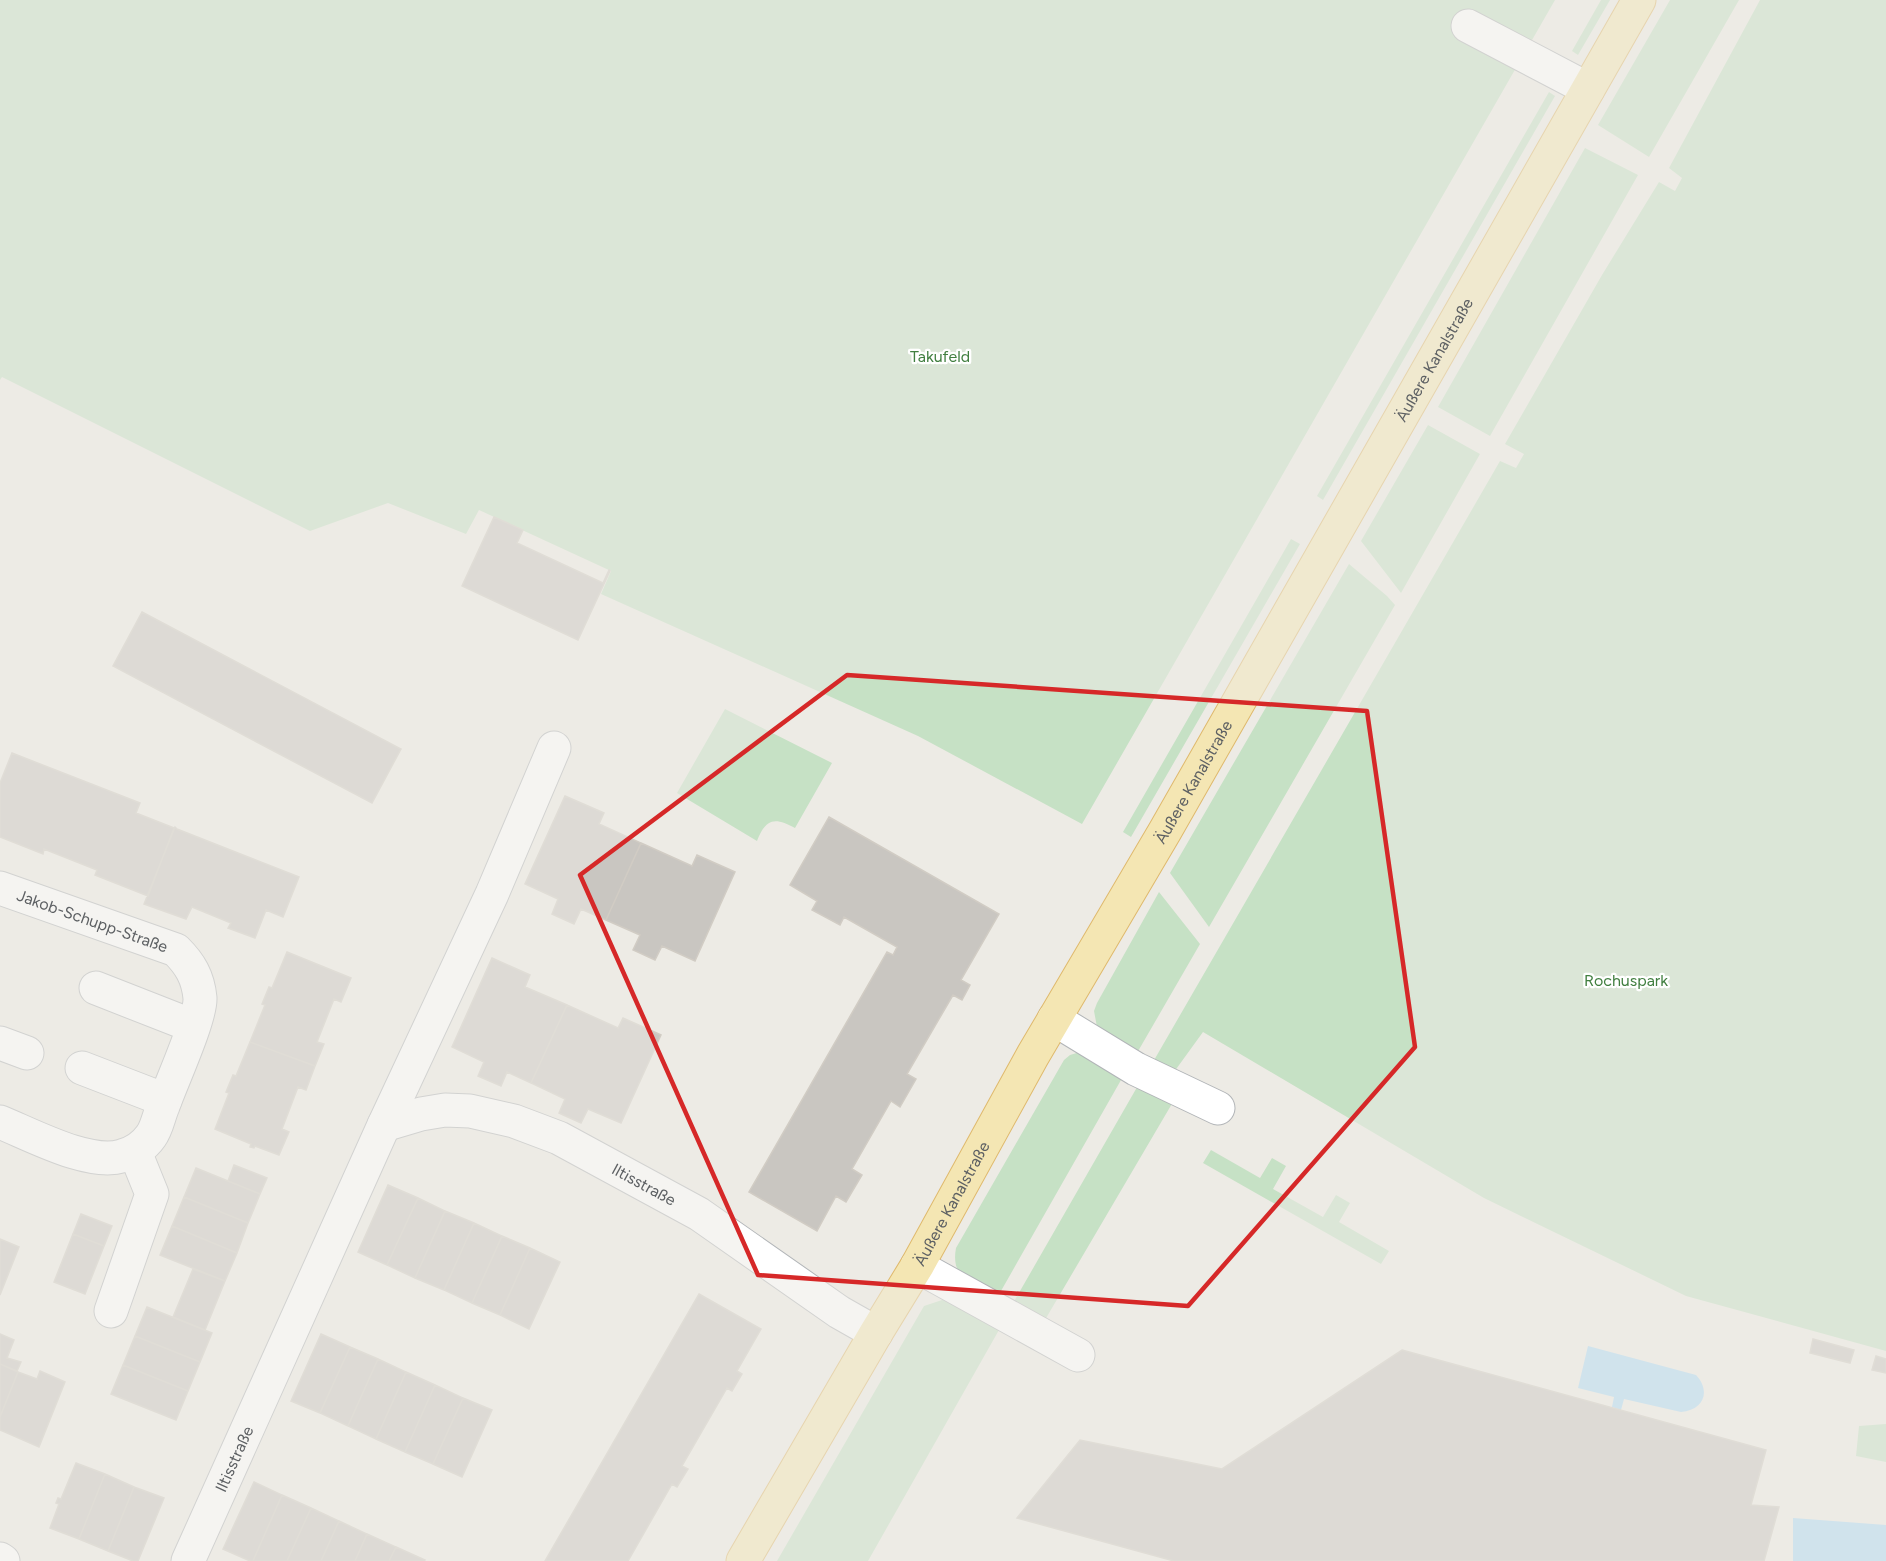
<svg xmlns="http://www.w3.org/2000/svg" width="1886" height="1561" font-family="Figtree,sans-serif">
<style>
.green{fill:#c6e1c5}
.water{fill:#aed9f4}
.building{fill:#c9c6c1;stroke:#d1ccc4;stroke-width:1.5}
.lines{fill:none;stroke-linecap:round;stroke-linejoin:round}
.minor-casing{stroke:#b2b5b8;stroke-width:35}
.major-casing{stroke:#dfb96c;stroke-width:35}
.minor{stroke:#fff;stroke-width:33}
.major{stroke:#f4e6b3;stroke-width:33}
.marked{fill:none;stroke:#d62828;stroke-width:4.5;stroke-linejoin:round}
.labels{text-anchor:middle;stroke-width:4.5;stroke-linejoin:round;paint-order:stroke}
.park-label{font-size:16px;fill:#417f40;stroke:#fff}
.street-label{font-size:16px;fill:#5d6063;stroke:#fff}
</style>
<rect width="100%" height="100%" fill="#edebe5"/>
<path class="green" d="M 0,0 L 1555,0 L 1082,824 L 918,736 L 601,594 L 611,571 L 479,510 L 466,534 L 388,503 L 310,531 L 2,377 L 0,380 Z
M 1601,0 L 1610,0 L 1578,55 L 1572,51 Z
M 1670,0 L 1739,0 L 1649,157 L 1598,125 Z
M 1760,0 L 1886,0 L 1886,1351 L 1686,1296 L 1484,1198 L 1203,1032 L 1174,1072 L 1153,1062 L 1500,461 L 1516,468 L 1524,454 L 1505,444 L 1602,275 L 1659,182 L 1675,191 L 1682,178 L 1669,168 Z
M 1549,92 L 1555,96 L 1323,500 L 1317,496 Z
M 1585,148 L 1638,175 L 1490,436 L 1438,407 Z
M 1428,425 L 1480,454 L 1401,593 L 1361,541 Z
M 1291,539 L 1300,544 L 1131,837 L 1123,832 Z
M 1349,564 L 1387,596 L 1395,605 L 1209,927 L 1170,873 Z
M 725,709 L 832,763 L 795,828 C 775,817 766,818 757,841 L 677,793 Z
M 1159,892 L 1200,944 L 1137,1053 L 1097,1027 L 1094,1011 L 1097,1003 Z
M 1080,1052 L 1125,1073 L 997,1298 C 974,1284 950,1280 956,1248 L 1064,1060 L 1070,1055 Z
M 1140,1082 L 1173,1102 L 1042,1325 L 1012,1305 Z
M 1211,1150 L 1260,1178 L 1272,1158 L 1286,1166 L 1273,1189 L 1323,1217 L 1336,1195 L 1350,1203 L 1339,1222 L 1389,1251 L 1381,1264 L 1203,1163 Z
M 942,1300 L 950,1301 L 999,1330 L 868,1561 L 777,1561 L 924,1306 Z
M 1886,1424 L 1886,1462 L 1856,1456 L 1859,1426 Z"/>
<path class="water" d="M 1588,1346 L 1696,1375 C 1711,1391 1704,1410 1681,1412 L 1624,1399 L 1621,1410 L 1612,1407 L 1614,1397 L 1578,1388 Z
M 1793,1518 L 1886,1525 L 1886,1561 L 1793,1561 Z"/>
<path class="building" d="M 494,517 L 523,530 L 517,543 L 603,583 L 609,570 L 610,571 L 578,640 L 462,586 Z
M 142,612 L 401,749 L 372,803 L 113,666 Z
M 12,753 L 140,803 L 136,813 L 174,828 L 148,896 L 95,875 L 97,870 L 44,849 L 43,854 L 0,837 L 0,783 Z
M 565,796 L 604,813 L 599,824 L 641,843 L 606,920 L 581,909 L 574,924 L 552,914 L 558,899 L 525,884 Z
M 829,817 L 999,914 L 961,980 L 970,985 L 962,1000 L 953,995 L 907,1074 L 916,1079 L 900,1107 L 891,1101 L 852,1169 L 862,1175 L 846,1202 L 836,1196 L 817,1231 L 749,1192 L 887,952 L 893,955 L 897,947 L 844,917 L 840,925 L 812,910 L 817,901 L 790,885 Z
M 175,827 L 177,829 L 299,877 L 283,917 L 266,910 L 255,938 L 228,928 L 231,923 L 192,907 L 186,919 L 144,904 Z
M 641,843 L 692,866 L 697,855 L 735,872 L 695,961 L 662,946 L 655,960 L 633,950 L 640,935 L 606,920 Z
M 287,952 L 351,978 L 341,1002 L 334,999 L 317,1042 L 324,1044 L 315,1066 L 250,1042 L 265,1005 L 262,1004 L 269,987 L 272,988 Z
M 492,958 L 530,975 L 525,987 L 567,1005 L 531,1083 L 507,1072 L 501,1086 L 478,1076 L 484,1062 L 452,1047 Z
M 567,1005 L 618,1028 L 623,1018 L 661,1035 L 621,1123 L 588,1109 L 581,1123 L 559,1113 L 565,1099 L 531,1083 Z
M 250,1042 L 315,1066 L 306,1090 L 298,1087 L 282,1129 L 289,1132 L 279,1155 L 255,1146 L 254,1148 L 250,1147 L 251,1144 L 215,1129 L 229,1093 L 226,1092 L 233,1075 L 236,1076 Z
M 234,1165 L 267,1178 L 260,1194 L 228,1181 Z
M 196,1168 L 260,1194 L 248,1223 L 184,1197 Z
M 388,1185 L 418,1198 L 387,1265 L 358,1252 Z
M 184,1197 L 248,1223 L 237,1253 L 172,1226 Z
M 418,1198 L 445,1211 L 415,1278 L 387,1265 Z
M 445,1211 L 474,1223 L 444,1290 L 415,1278 Z
M 81,1214 L 112,1226 L 104,1246 L 73,1234 Z
M 474,1223 L 502,1236 L 472,1303 L 444,1290 Z
M 172,1226 L 237,1253 L 225,1281 L 160,1255 Z
M 73,1234 L 104,1246 L 85,1294 L 54,1282 Z
M 502,1236 L 530,1248 L 500,1315 L 472,1303 Z
M 0,1239 L 19,1247 L 0,1295 Z
M 530,1248 L 560,1262 L 529,1329 L 500,1315 Z
M 193,1269 L 225,1281 L 205,1330 L 173,1317 Z
M 699,1294 L 761,1329 L 737,1371 L 742,1374 L 732,1391 L 727,1388 L 682,1466 L 688,1469 L 677,1487 L 672,1484 L 628,1561 L 545,1561 Z
M 147,1307 L 212,1333 L 200,1362 L 135,1336 Z
M 0,1334 L 14,1340 L 7,1358 L 21,1362 L 17,1371 L 0,1364 Z
M 321,1334 L 350,1347 L 320,1413 L 291,1401 Z
M 135,1336 L 200,1362 L 188,1391 L 123,1365 Z
M 1813,1339 L 1854,1350 L 1850,1363 L 1810,1353 Z
M 350,1347 L 378,1359 L 348,1426 L 320,1413 Z
M 1402,1350 L 1766,1450 L 1751,1505 L 1779,1507 L 1764,1561 L 1174,1561 L 1017,1518 L 1080,1440 L 1222,1469 Z
M 1876,1356 L 1886,1359 L 1886,1373 L 1872,1370 Z
M 378,1359 L 406,1372 L 376,1439 L 348,1426 Z
M 0,1364 L 18,1372 L 0,1417 Z
M 123,1365 L 188,1391 L 176,1420 L 111,1394 Z
M 40,1371 L 65,1382 L 39,1447 L 0,1430 L 0,1417 L 18,1372 L 37,1379 Z
M 406,1372 L 435,1385 L 405,1452 L 376,1439 Z
M 435,1385 L 463,1398 L 433,1464 L 405,1452 Z
M 463,1398 L 492,1410 L 462,1477 L 433,1464 Z
M 76,1463 L 105,1474 L 79,1539 L 50,1528 L 59,1504 L 56,1503 L 58,1498 L 61,1499 Z
M 105,1474 L 134,1487 L 108,1551 L 79,1539 Z
M 254,1482 L 282,1495 L 253,1561 L 250,1561 L 223,1549 Z
M 134,1487 L 164,1498 L 138,1561 L 133,1561 L 108,1551 Z
M 282,1495 L 311,1508 L 287,1561 L 253,1561 Z
M 311,1508 L 339,1521 L 321,1561 L 287,1561 Z
M 339,1521 L 367,1534 L 355,1561 L 321,1561 Z
M 367,1534 L 396,1547 L 389,1561 L 355,1561 Z
M 396,1547 L 425,1560 L 424,1561 L 389,1561 Z"/>
<g class="lines">
<g class="minor-casing">
<g id="minor">
<path d="M 1468,26 L 1588,89"/>
<path id="s1" d="M 0,888 L 176,950 C 190,964 198,977 200,998 C 201,1018 171,1083 163,1106 C 159,1115 157,1128 151,1136 C 144,1146 133,1153 122,1156 C 89,1166 32,1135 0,1122"/>
<path d="M 96,988 L 193,1026"/>
<path d="M 1054,1019 L 1136,1069 L 1218,1108"/>
<path d="M 0,1043 L 27,1053"/>
<path d="M 82,1068 L 165,1100"/>
<path id="s2" d="M 384,1125 L 421,1114 L 445,1110 L 470,1111 L 514,1121 L 559,1138 L 699,1214 L 839,1312 L 876,1333"/>
<path d="M 917,1266 L 1078,1355"/>
<path d="M 111,1311 L 152,1194 L 135,1152"/>
<path d="M 0,1559 L 3,1561"/>
<path id="s3" d="M 188,1561 L 384,1125 L 492,894 L 554,748"/>
</g>
</g>
<g class="major-casing">
<g id="major">
<path id="s4" d="M 743,1561 L 876,1333 L 917,1266 L 1033,1055 L 1165,831 L 1639,0"/>
</g>
</g>
<use href="#minor" class="minor"/>
<use href="#major" class="major"/>
</g>
<path d="M0 0H1886V1561H0ZM 847,675 L 1367,711 L 1415,1047 L 1188,1306 L 758,1275 L 580,875 Z" fill="#edebe5" fill-opacity=".55" fill-rule="evenodd"/>
<path class="marked" d="M 847,675 L 1367,711 L 1415,1047 L 1188,1306 L 758,1275 L 580,875 Z"/>
<g class="labels">
<g class="park-label">
<text x="940" y="362">Takufeld</text>
<text x="1626" y="986">Rochuspark</text>
</g>
<g class="street-label">
<text dy="6" stroke="none"><textPath href="#s4" startOffset="1386">Äußere Kanalstraße</textPath></text>
<text dy="6" stroke="none"><textPath href="#s4" startOffset="900">Äußere Kanalstraße</textPath></text>
<text dy="6" stroke="none"><textPath href="#s1" startOffset="98">Jakob-Schupp-Straße</textPath></text>
<text dy="6" stroke="none"><textPath href="#s2" startOffset="278">Iltisstraße</textPath></text>
<text dy="6" stroke="none"><textPath href="#s4" startOffset="414">Äußere Kanalstraße</textPath></text>
<text dy="6" stroke="none"><textPath href="#s3" startOffset="112">Iltisstraße</textPath></text>
</g>
</g>
</svg>
